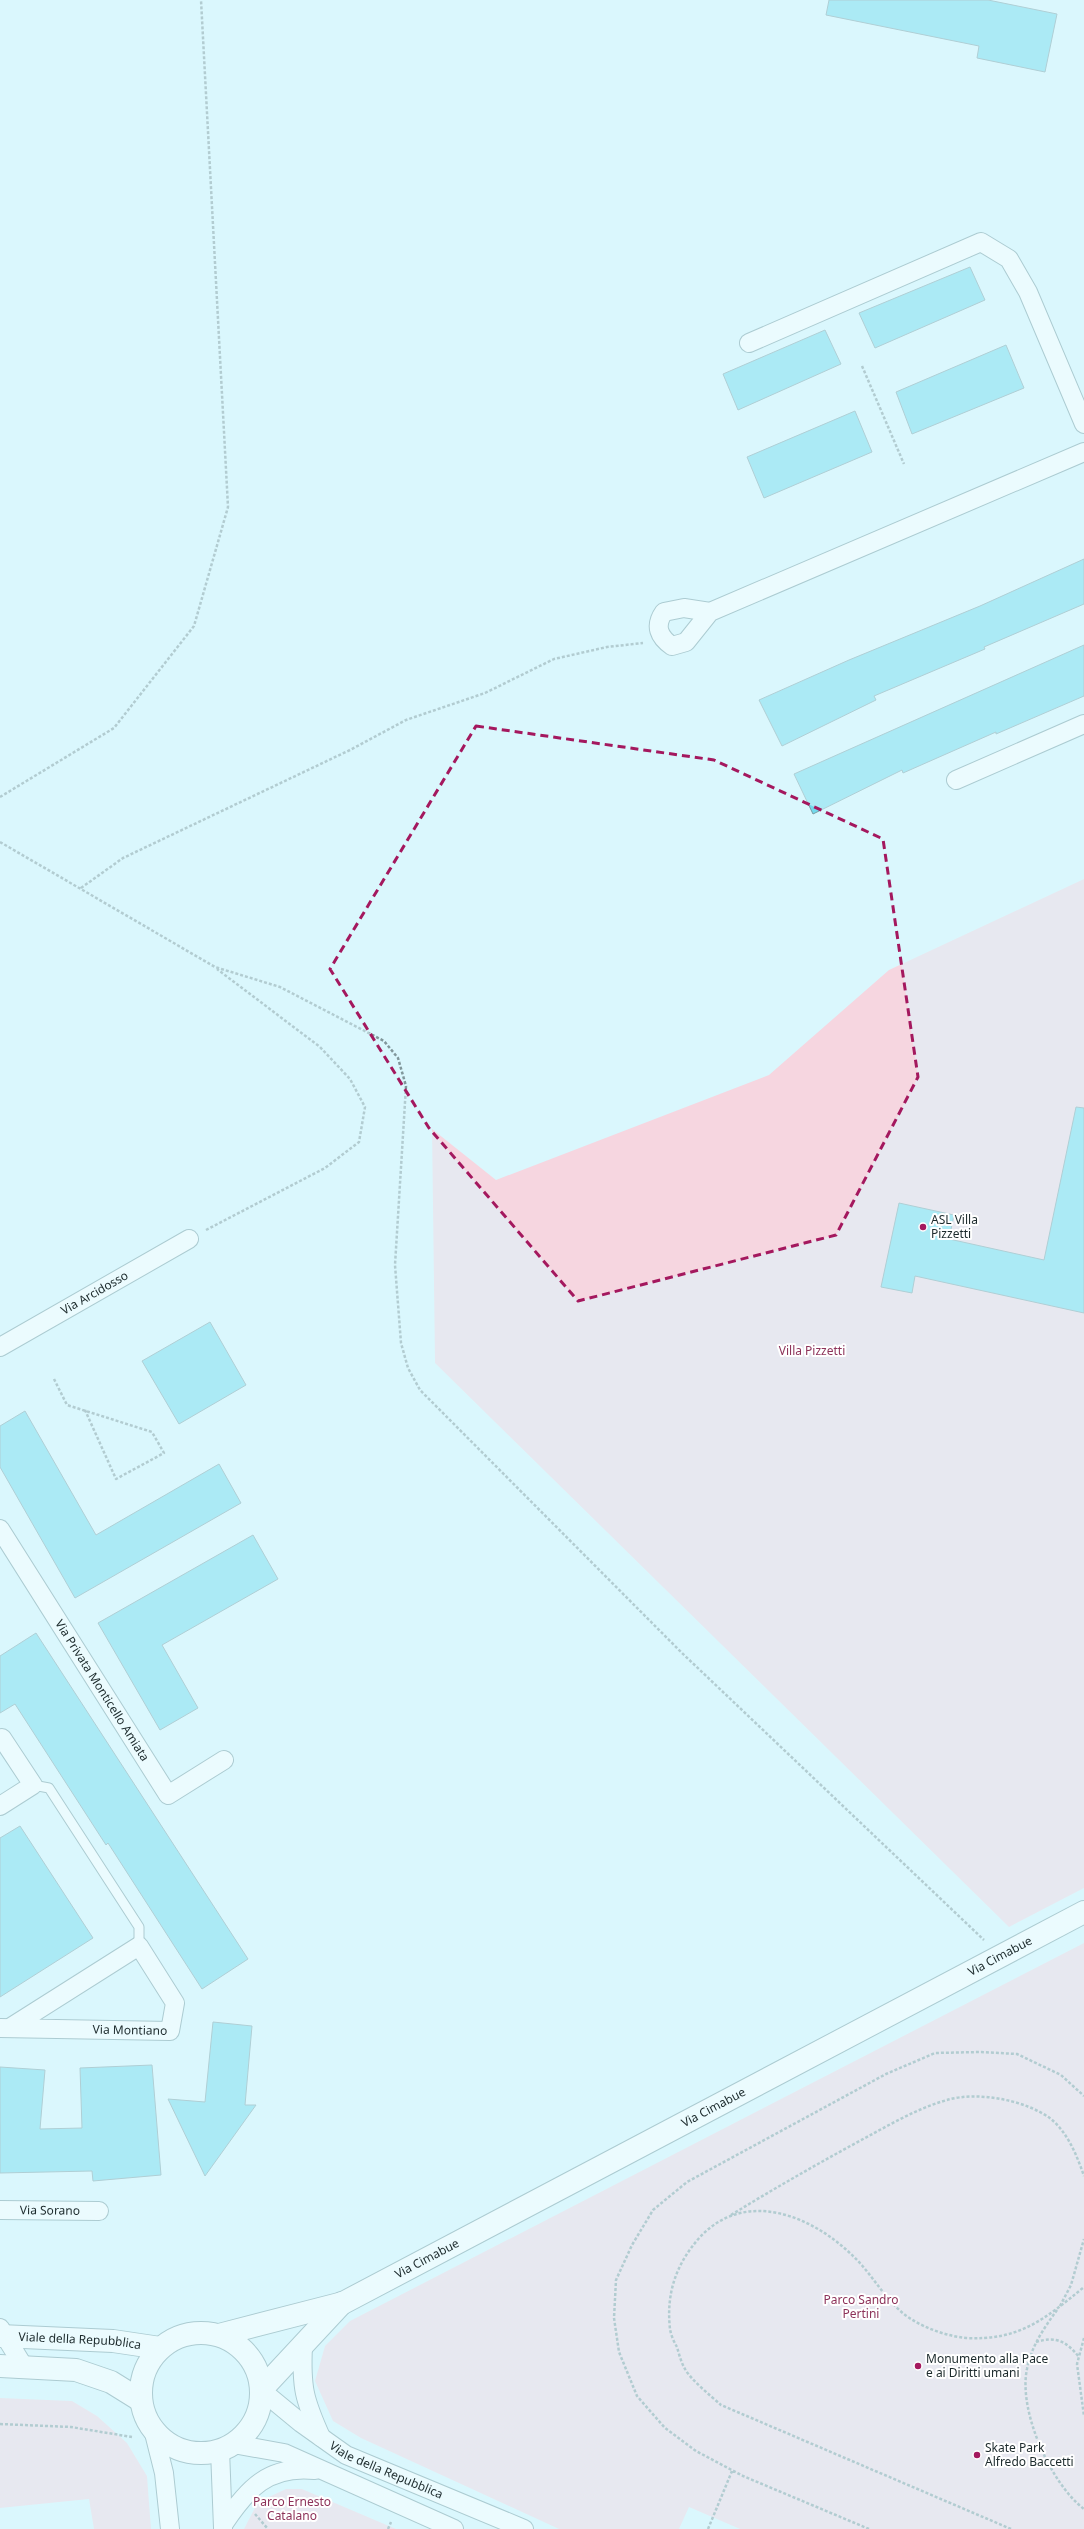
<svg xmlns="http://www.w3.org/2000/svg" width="1084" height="2529" font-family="'Noto Sans',sans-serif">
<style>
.green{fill:#f6d6e0}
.building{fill:#72d9ec;stroke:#7b9da4}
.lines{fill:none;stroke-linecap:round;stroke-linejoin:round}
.lane-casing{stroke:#74969d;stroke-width:11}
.street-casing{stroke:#74969d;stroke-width:20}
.secondary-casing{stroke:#74969d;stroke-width:24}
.path{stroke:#81979b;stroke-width:2.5;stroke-dasharray:3 2;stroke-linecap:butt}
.lane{stroke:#fff;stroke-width:9}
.street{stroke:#fff;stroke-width:18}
.secondary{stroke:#fff;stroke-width:22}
.marked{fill:none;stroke:#a4185e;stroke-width:3;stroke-dasharray:8 5;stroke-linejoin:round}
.poi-dot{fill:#a4185e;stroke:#fff;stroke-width:1.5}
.labels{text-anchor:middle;stroke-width:4;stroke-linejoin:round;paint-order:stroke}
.poi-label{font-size:12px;fill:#1c2a2c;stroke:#fff;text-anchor:start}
.street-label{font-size:12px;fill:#1c2a2c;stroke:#fff}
.park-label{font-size:12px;fill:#8d3259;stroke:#fff}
</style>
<rect width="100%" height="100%" fill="#daf7fd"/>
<path class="green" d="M 1084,879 L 1084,1888 L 1009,1927 L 435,1363 L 432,1129 L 496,1180 L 769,1075 L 889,970 Z
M 1084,1943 L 1084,2529 L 740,2529 L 689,2507 L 679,2529 L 559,2529 L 361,2438 L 333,2421 L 315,2381 L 325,2346 L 350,2321 Z
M 0,2398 L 72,2401 L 97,2416 L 127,2443 L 147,2476 L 151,2529 L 94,2529 L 89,2499 L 0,2508 Z
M 286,2489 L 302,2489 L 396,2529 L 244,2529 L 258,2502 Z"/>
<path class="building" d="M 829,0 L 988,0 L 1057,14 L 1045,72 L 977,58 L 979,46 L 826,15 Z
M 970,267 L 985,300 L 875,348 L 859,313 Z
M 825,330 L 841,364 L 738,410 L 723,374 Z
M 1006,345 L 1024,388 L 912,434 L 896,392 Z
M 855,411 L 872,452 L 764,498 L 747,457 Z
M 1084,559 L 1084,604 L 984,647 L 985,649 L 874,696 L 876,700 L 782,746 L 759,700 L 849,660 L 980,606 Z
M 1084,645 L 1084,696 L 996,734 L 996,732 L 903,773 L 902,770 L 813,814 L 794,774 Z
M 1076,1107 L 1084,1108 L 1084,1313 L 915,1276 L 912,1293 L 881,1287 L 899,1203 L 954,1215 L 949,1239 L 1044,1260 Z
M 210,1322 L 246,1385 L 179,1424 L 142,1361 Z
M 25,1411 L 96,1535 L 219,1464 L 241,1503 L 75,1598 L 0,1467 L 0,1426 Z
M 253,1535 L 278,1579 L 162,1645 L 198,1708 L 160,1730 L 98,1623 Z
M 36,1633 L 248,1959 L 202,1989 L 108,1843 L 106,1845 L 15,1704 L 0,1713 L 0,1656 Z
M 20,1826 L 93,1938 L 0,1997 L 0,1838 Z
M 213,2022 L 252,2026 L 245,2105 L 256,2105 L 205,2176 L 168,2099 L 205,2102 Z
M 152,2065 L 161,2175 L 93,2181 L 92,2171 L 0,2173 L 0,2067 L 45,2070 L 40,2129 L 82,2128 L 80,2068 Z"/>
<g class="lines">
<g class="lane-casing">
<path id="lane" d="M 33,1785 L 49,1788 L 139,1927 L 139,1946"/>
</g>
<g class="street-casing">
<g id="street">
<path d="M 749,343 L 981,242 L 1009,259 L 1028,292 L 1084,424"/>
<path d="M 710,612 L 684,608 L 664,612 C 654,626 659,637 672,646 L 686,642 L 710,612 L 1084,452"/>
<path d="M 956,780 L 1084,724"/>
<path id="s1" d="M 0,1347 L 189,1239"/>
<path id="s2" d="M 0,1529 L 168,1795 L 224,1760"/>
<path d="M 0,1740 L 2,1738 L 33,1785 L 0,1806"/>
<path id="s3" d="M 0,2028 L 170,2031 L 175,2003 L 139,1946 L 11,2027"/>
<path id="s4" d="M 0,2210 L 99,2211"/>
<path d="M 0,2328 L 24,2367"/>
<path d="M 303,2346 C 301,2387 304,2399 321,2437"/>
<path id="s5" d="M 261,2390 L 301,2423 L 346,2455 L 524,2529"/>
<path d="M 153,2429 L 164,2473 L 170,2529"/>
<path d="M 233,2444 L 284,2453 L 454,2529"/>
<path d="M 220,2450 L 223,2528"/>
<path d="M 223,2525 C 247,2489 268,2465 315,2470"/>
</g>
</g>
<g class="secondary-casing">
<g id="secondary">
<circle cx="201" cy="2393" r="60"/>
<path id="s6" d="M 219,2335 L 343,2303 L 1084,1912"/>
<path id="s7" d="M 0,2336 L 113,2341 L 160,2348"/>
<path d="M 0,2366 L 76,2370 L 111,2382 L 140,2400"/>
<path d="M 261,2390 L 342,2303"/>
</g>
</g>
<path class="path" d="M 862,366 L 904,464
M 0,797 L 114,728 L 194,626 L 228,507 L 201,0
M 0,842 L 215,967 L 280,987 L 384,1041 L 398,1058 L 406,1086 L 395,1265 L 401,1343 L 408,1368 L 420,1390 L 682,1653 L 984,1940
M 81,888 L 123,858 L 350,750 L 406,720 L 485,693 L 554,659 L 607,647 L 643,643
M 206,1230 L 325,1168 L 359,1142 L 365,1107 L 350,1079 L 320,1047 L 217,969
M 54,1379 L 67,1405 L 152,1432 L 164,1453 L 116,1479 L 85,1410
M 731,2215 C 775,2188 819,2163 865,2138 C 891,2124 918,2108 947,2100 C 977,2091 1026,2100 1051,2119 C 1068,2133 1077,2156 1084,2176
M 1060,2306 L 1071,2285 L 1084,2239
M 1057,2310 C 1044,2328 1031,2347 1027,2369 C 1018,2411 1051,2484 1084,2509
M 1084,2338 L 1077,2364 L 1084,2416
M 1036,2342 C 1056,2336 1066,2341 1079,2357
M 0,2424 L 71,2427 L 132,2437
M 255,2514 L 268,2529
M 388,2529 L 391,2522
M 708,2529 L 732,2471
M 869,2529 L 743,2476 L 696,2451 L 665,2428 L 637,2396 L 619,2352 L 614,2318 L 616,2280 L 632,2245 L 653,2210 L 687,2182 L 886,2074 L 935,2053 L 981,2052 L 1017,2054 L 1061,2075 L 1084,2096
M 1011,2529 L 721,2405 C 711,2396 691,2380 685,2369 C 681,2362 679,2354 677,2347 C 674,2342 671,2335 670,2329 C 666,2293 676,2264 700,2237 C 746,2188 813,2216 854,2257 C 874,2276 887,2304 911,2319 C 927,2329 947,2336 966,2338 C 1019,2341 1045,2319 1084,2287"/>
<use href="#lane" class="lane"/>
<use href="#street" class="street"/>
<use href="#secondary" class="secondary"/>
</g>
<path d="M0 0H1084V2529H0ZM 476,726 L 714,760 L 883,839 L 918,1077 L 836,1235 L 578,1301 L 429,1128 L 330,969 Z" fill="#daf7fd" fill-opacity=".55" fill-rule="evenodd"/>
<path class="marked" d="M 476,726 L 714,760 L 883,839 L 918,1077 L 836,1235 L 578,1301 L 429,1128 L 330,969 Z"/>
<g class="poi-dot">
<circle cx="923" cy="1227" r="4"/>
<circle cx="918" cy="2366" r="4"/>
<circle cx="977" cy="2455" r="4"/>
</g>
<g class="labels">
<g class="poi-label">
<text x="931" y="1224">ASL Villa<tspan x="931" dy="14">Pizzetti</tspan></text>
<text x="926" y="2363">Monumento alla Pace<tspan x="926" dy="14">e ai Diritti umani</tspan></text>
<text x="985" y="2452">Skate Park<tspan x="985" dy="14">Alfredo Baccetti</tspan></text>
</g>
<g class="street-label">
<text dy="4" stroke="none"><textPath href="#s1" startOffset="109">Via Arcidosso</textPath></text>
<text dy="4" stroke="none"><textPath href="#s2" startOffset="191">Via Privata Monticello Amiata</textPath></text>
<text dy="4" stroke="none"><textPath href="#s6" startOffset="871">Via Cimabue</textPath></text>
<text dy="4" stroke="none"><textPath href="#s3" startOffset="130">Via Montiano</textPath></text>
<text dy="4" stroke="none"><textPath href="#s6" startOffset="547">Via Cimabue</textPath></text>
<text dy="4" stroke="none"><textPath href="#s4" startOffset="50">Via Sorano</textPath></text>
<text dy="4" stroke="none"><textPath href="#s6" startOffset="223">Via Cimabue</textPath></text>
<text dy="4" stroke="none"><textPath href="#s7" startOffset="80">Viale della Repubblica</textPath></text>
<text dy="4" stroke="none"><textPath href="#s5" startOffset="150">Viale della Repubblica</textPath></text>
</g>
<g class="park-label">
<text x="812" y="1355">Villa Pizzetti</text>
<text x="861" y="2304">Parco Sandro<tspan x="861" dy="14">Pertini</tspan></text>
<text x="292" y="2506">Parco Ernesto<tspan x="292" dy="14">Catalano</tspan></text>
</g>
</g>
</svg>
